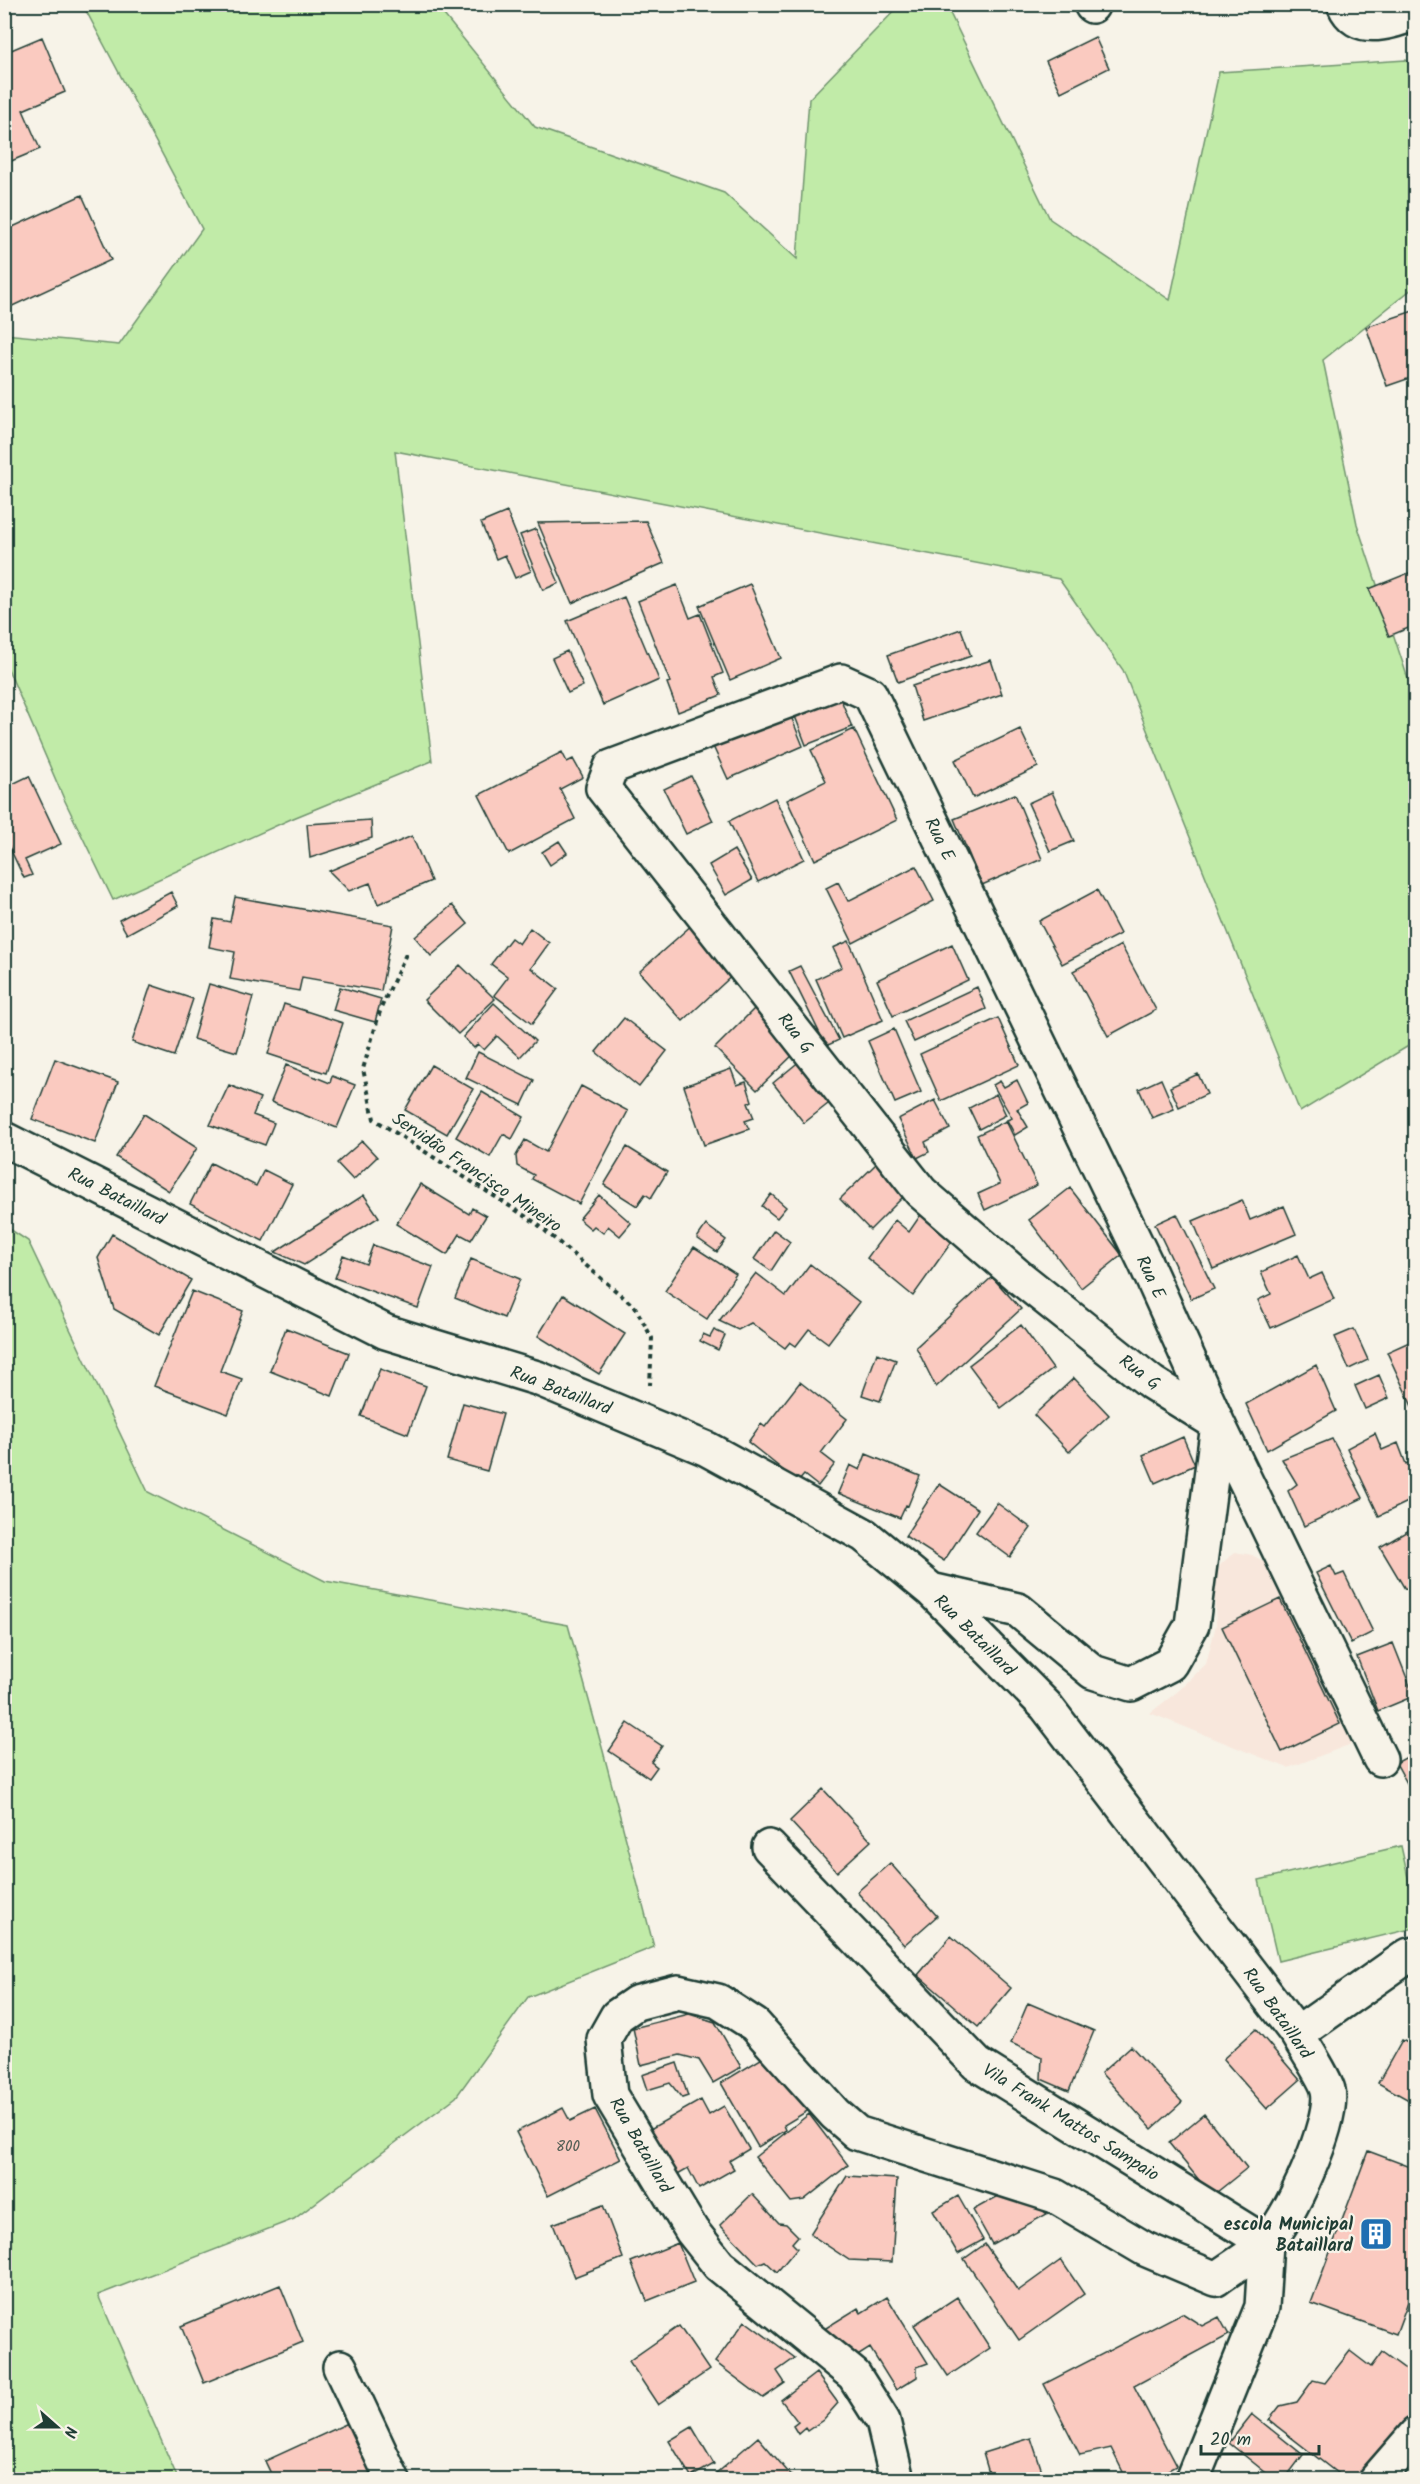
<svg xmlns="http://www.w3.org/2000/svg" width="1420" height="2484" font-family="Kalam,sans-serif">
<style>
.built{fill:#f8e7dc}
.green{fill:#c1eba8;stroke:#70946e;stroke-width:1.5}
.building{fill:#facac0;stroke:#1f3d34;stroke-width:1.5}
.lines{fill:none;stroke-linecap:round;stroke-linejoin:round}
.minor-casing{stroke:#1f3d34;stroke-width:38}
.path{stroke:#1f3d34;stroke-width:4;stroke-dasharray:4.5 4.5;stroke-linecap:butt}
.minor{stroke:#f7f3e8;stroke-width:33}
.labels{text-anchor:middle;stroke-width:4.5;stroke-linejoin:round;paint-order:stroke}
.number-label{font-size:15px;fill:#566057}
.street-label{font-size:18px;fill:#1f3d34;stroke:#f7f3e8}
.poi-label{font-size:18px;font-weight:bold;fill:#1f3d34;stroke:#f7f3e8;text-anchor:end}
</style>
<rect width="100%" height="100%" fill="#f7f3e8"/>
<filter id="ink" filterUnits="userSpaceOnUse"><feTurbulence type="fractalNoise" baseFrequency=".0167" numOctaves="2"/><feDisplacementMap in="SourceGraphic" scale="12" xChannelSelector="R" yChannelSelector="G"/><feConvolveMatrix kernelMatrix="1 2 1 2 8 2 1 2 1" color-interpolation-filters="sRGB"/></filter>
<g filter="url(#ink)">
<path class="built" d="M 1235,1552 L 1252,1555 L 1272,1566 L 1354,1743 L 1288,1768 L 1150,1713 L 1177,1692 L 1206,1664 L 1216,1625 L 1214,1585 L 1220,1565 Z"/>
<path class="green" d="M 83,5 L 436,5 L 535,127 L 724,193 L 797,259 L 809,99 L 900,5 L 946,5 L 1050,219 L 1170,300 L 1219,72 L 1406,60 L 1416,69 L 1415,283 L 1413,288 L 1323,360 L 1357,524 L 1415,700 L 1415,1042 L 1300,1112 L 1123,670 L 1059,579 L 395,451 L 432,761 L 291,819 L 113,900 L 64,799 L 5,662 L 4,334 L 119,345 L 202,229 Z
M 5,1226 L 28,1241 L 148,1492 L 325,1581 L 568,1625 L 603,1751 L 654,1947 L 528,1997 L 456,2097 L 294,2219 L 98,2295 L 178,2479 L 5,2479 Z
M 1401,1846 L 1415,1909 L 1415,1928 L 1278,1961 L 1259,1880 Z"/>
<path class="building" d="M 42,37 L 65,92 L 23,110 L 40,149 L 4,164 L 4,53 Z
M 1095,37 L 1109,68 L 1061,92 L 1046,61 Z
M 82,195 L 111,260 L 6,309 L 4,305 L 4,231 Z
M 1416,310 L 1416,376 L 1387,386 L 1366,327 Z
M 507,512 L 531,571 L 515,578 L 505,555 L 496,559 L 481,523 Z
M 646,521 L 664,563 L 572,603 L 538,523 Z
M 536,529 L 559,583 L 543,590 L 520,535 Z
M 1416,570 L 1416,625 L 1389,636 L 1369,589 Z
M 750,584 L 781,658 L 730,680 L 699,606 Z
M 677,585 L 690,618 L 700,614 L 723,673 L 714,677 L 721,695 L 678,712 L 667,683 L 670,682 L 638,601 Z
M 624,597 L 659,680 L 603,705 L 567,621 Z
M 961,629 L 971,656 L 898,682 L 888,655 Z
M 567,651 L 583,686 L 568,693 L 552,658 Z
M 991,660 L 1002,694 L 923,721 L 912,686 Z
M 838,692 L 852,727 L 806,745 L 793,711 Z
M 788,709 L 803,746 L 728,779 L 711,742 Z
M 854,729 L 897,820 L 815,860 L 787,800 L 826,781 L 811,750 Z
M 1020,729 L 1038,767 L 973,798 L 955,760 Z
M 562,752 L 567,762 L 573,759 L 583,777 L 560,789 L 575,819 L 509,854 L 479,795 Z
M 29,776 L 61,844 L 25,860 L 32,875 L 24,878 L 4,836 L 4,805 L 12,801 L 6,787 Z
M 691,776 L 713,821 L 686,834 L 664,789 Z
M 1052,792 L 1074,841 L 1050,851 L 1028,803 Z
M 1015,794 L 1042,859 L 982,885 L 954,819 Z
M 775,798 L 804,859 L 758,882 L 729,821 Z
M 371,820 L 372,838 L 310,858 L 307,824 Z
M 412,836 L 431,881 L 378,904 L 370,883 L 349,891 L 329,871 Z
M 559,841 L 567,853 L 550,865 L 542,852 Z
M 734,850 L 752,880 L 726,895 L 709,865 Z
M 916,866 L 934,901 L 853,943 L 826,888 L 838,882 L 848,901 Z
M 1097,890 L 1120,934 L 1062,964 L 1039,921 Z
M 171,892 L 178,906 L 127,934 L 119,920 Z
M 235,897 L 393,925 L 381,991 L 302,977 L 299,991 L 230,979 L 235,952 L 209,947 L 214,919 L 230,922 Z
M 452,905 L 468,924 L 431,956 L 415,937 Z
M 694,923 L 737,971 L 683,1021 L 639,972 Z
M 530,928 L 549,943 L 531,968 L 558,989 L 532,1024 L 494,995 L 508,977 L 491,964 L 511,938 L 519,944 Z
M 849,941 L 883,1020 L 842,1038 L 816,979 L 842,967 L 833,948 Z
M 952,944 L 968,980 L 893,1016 L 877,980 Z
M 1121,945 L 1156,1010 L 1108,1036 L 1073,971 Z
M 460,965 L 495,999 L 458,1034 L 424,1000 Z
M 800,966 L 839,1040 L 826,1046 L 789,971 Z
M 209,984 L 253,997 L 237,1052 L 193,1039 Z
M 151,985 L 193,999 L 174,1056 L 132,1042 Z
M 340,987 L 381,999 L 375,1022 L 333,1010 Z
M 977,987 L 986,1009 L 914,1042 L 904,1021 Z
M 494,1003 L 535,1041 L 520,1057 L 497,1036 L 484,1050 L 478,1044 L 474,1048 L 463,1037 Z
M 284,1004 L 343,1023 L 326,1073 L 268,1054 Z
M 756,1007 L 798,1050 L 757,1090 L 715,1048 Z
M 624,1018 L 667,1051 L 639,1087 L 596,1052 Z
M 998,1018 L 1019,1065 L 941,1101 L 920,1054 Z
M 894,1029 L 921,1092 L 895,1103 L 868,1041 Z
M 478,1052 L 534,1080 L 522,1105 L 466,1078 Z
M 55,1059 L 118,1082 L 95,1143 L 32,1119 Z
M 801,1060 L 833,1100 L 804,1123 L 773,1083 Z
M 286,1065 L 330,1083 L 332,1076 L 355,1085 L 337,1128 L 271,1102 Z
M 431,1065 L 473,1089 L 447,1134 L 405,1110 Z
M 731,1069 L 737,1085 L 746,1082 L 752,1101 L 748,1103 L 754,1118 L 745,1121 L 749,1129 L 704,1145 L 684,1086 Z
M 1198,1074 L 1207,1094 L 1179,1107 L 1170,1087 Z
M 1161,1079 L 1174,1109 L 1152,1118 L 1139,1089 Z
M 1017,1080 L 1028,1103 L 1017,1109 L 1028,1127 L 1015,1135 L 1007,1120 L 1012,1118 L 993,1085 L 1000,1081 L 1004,1087 Z
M 229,1085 L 260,1098 L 253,1115 L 274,1123 L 265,1145 L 210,1125 Z
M 581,1086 L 628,1111 L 579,1204 L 532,1179 L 534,1175 L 517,1166 L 516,1156 L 525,1140 L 546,1152 Z
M 482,1092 L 524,1117 L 512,1139 L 503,1134 L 490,1157 L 456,1137 Z
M 996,1094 L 1006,1115 L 979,1129 L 969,1108 Z
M 935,1100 L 950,1129 L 925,1142 L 929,1152 L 917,1158 L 898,1119 Z
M 144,1114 L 197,1148 L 169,1191 L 116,1157 Z
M 1006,1121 L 1037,1185 L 985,1210 L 978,1194 L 1000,1184 L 977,1135 Z
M 362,1141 L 377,1157 L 353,1180 L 337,1163 Z
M 627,1147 L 667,1172 L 651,1198 L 645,1194 L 637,1206 L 604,1185 Z
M 211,1163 L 256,1186 L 264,1170 L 292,1184 L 263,1241 L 190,1204 Z
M 877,1163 L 907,1193 L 870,1230 L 840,1199 Z
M 420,1184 L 469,1214 L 472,1208 L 486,1216 L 471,1240 L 460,1234 L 447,1255 L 396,1224 Z
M 1070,1188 L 1122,1255 L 1081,1288 L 1029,1220 Z
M 771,1194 L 786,1207 L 777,1218 L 762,1206 Z
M 364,1195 L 379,1217 L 304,1265 L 275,1252 Z
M 599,1195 L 631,1223 L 620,1236 L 608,1226 L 603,1233 L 594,1226 L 591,1229 L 579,1219 Z
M 1242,1200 L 1250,1220 L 1284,1206 L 1296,1234 L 1213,1269 L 1193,1221 Z
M 924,1210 L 955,1237 L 913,1296 L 867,1258 L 895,1220 L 909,1232 Z
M 1177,1214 L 1214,1289 L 1191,1299 L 1155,1224 Z
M 706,1225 L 726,1240 L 717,1252 L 697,1238 Z
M 774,1230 L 790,1242 L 771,1271 L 754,1259 Z
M 112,1234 L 191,1280 L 159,1335 L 114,1309 L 98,1258 Z
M 373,1245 L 433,1267 L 418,1308 L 335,1278 L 343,1255 L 366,1264 Z
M 694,1247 L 736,1274 L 707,1319 L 665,1291 Z
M 1298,1255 L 1309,1279 L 1322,1273 L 1334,1299 L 1271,1328 L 1258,1300 L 1271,1294 L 1261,1272 Z
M 471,1259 L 520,1279 L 504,1318 L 455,1298 Z
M 810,1264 L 859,1302 L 828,1343 L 809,1329 L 796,1346 L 790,1342 L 785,1348 L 751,1323 L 738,1330 L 719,1321 L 756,1273 L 786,1296 Z
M 992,1277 L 1021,1309 L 936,1387 L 916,1347 Z
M 192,1291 L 243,1311 L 220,1371 L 242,1379 L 228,1414 L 154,1386 Z
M 563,1295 L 625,1334 L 599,1374 L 538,1336 Z
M 1021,1325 L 1053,1369 L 1001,1408 L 969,1365 Z
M 286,1328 L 349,1353 L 332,1396 L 270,1371 Z
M 1354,1329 L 1368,1360 L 1349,1369 L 1335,1337 Z
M 714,1330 L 725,1335 L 718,1350 L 700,1341 L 703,1334 L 710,1337 Z
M 1416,1339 L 1416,1415 L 1387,1352 Z
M 877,1353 L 896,1360 L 880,1401 L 862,1395 Z
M 1316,1365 L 1336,1411 L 1267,1450 L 1246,1404 Z
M 380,1369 L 426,1386 L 408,1434 L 361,1416 Z
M 1379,1375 L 1389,1398 L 1365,1409 L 1355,1386 Z
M 1074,1378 L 1109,1415 L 1069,1452 L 1034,1415 Z
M 800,1382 L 847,1419 L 821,1453 L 835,1464 L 818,1486 L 804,1475 L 798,1482 L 748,1442 L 761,1424 L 765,1427 Z
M 463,1403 L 503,1414 L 487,1471 L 447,1460 Z
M 1375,1433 L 1382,1450 L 1398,1443 L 1406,1464 L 1416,1459 L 1416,1498 L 1379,1516 L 1347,1448 Z
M 1183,1437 L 1195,1465 L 1155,1483 L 1143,1455 Z
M 1332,1439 L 1363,1498 L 1304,1526 L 1288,1491 L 1297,1484 L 1282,1459 Z
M 866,1454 L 920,1476 L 908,1506 L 906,1505 L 900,1518 L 838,1493 L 850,1465 L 860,1470 Z
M 939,1484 L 978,1509 L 944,1561 L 905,1536 Z
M 997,1503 L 1031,1528 L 1010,1557 L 976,1532 Z
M 1416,1526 L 1416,1582 L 1405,1589 L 1380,1547 Z
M 1331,1566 L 1336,1576 L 1344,1573 L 1373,1632 L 1351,1643 L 1316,1573 Z
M 1280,1599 L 1340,1724 L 1282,1752 L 1222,1627 Z
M 1393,1643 L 1414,1696 L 1378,1711 L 1357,1657 Z
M 628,1723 L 662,1746 L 651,1762 L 657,1767 L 649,1778 L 609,1751 Z
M 1416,1752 L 1416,1781 L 1408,1785 L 1396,1763 Z
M 823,1789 L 871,1841 L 837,1872 L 790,1821 Z
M 890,1863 L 937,1916 L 904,1945 L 857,1892 Z
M 951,1936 L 1011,1988 L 978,2027 L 918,1975 Z
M 1028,2003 L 1094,2031 L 1069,2091 L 1041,2079 L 1042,2057 L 1011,2043 Z
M 689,2014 L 715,2022 L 741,2067 L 713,2083 L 699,2060 L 680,2055 L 641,2065 L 633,2028 Z
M 1256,2029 L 1300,2080 L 1267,2109 L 1223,2059 Z
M 1402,2040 L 1416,2047 L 1416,2104 L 1378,2083 Z
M 1131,2046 L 1182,2102 L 1152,2129 L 1101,2073 Z
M 774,2051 L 809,2110 L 784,2125 L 786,2130 L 758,2147 L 721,2083 Z
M 677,2063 L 688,2096 L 682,2098 L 670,2083 L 647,2090 L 642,2075 Z
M 701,2100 L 709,2115 L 724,2106 L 749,2149 L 729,2161 L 734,2169 L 699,2189 L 688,2168 L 676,2175 L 650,2129 Z
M 563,2108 L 570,2121 L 595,2109 L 621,2159 L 548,2196 L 516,2132 Z
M 809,2114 L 848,2165 L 804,2200 L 791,2202 L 755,2157 Z
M 1204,2114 L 1247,2168 L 1212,2196 L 1169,2143 Z
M 1368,2151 L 1416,2169 L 1416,2301 L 1409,2299 L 1396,2334 L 1311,2303 Z
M 847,2176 L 897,2179 L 892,2262 L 849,2260 L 810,2234 Z
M 1013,2188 L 1047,2214 L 992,2244 L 973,2210 Z
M 752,2194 L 779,2223 L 786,2224 L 798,2236 L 792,2243 L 797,2248 L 777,2272 L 765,2261 L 758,2264 L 720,2225 Z
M 958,2196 L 983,2240 L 958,2254 L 933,2211 Z
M 603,2205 L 623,2258 L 574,2277 L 553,2224 Z
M 678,2243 L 694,2282 L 647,2301 L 631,2262 Z
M 985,2244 L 1018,2291 L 1061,2260 L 1084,2294 L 1019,2340 L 964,2259 Z
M 280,2285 L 303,2342 L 204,2383 L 181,2326 Z
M 887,2297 L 928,2363 L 917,2367 L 917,2377 L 896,2390 L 870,2348 L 842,2366 L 821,2331 L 858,2308 L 861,2313 Z
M 957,2297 L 990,2348 L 948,2376 L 914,2325 Z
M 1182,2313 L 1202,2326 L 1219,2317 L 1229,2335 L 1134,2386 L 1176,2466 L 1150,2480 L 1127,2480 L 1111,2448 L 1080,2455 L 1044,2384 Z
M 745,2321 L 795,2358 L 777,2371 L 785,2383 L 763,2398 L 715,2362 Z
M 679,2326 L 709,2370 L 658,2405 L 629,2361 Z
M 1350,2351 L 1371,2367 L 1382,2352 L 1416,2377 L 1416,2411 L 1363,2480 L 1346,2480 L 1269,2420 L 1280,2406 L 1297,2402 L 1313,2380 L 1325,2383 Z
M 816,2373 L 838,2403 L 823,2420 L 807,2431 L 805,2428 L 798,2434 L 793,2426 L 798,2422 L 781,2400 Z
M 1252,2414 L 1303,2455 L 1284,2480 L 1275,2480 L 1229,2443 Z
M 348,2423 L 374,2480 L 274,2480 L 265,2461 Z
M 692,2427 L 714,2464 L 691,2477 L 669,2441 Z
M 758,2437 L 795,2480 L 720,2480 L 715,2474 Z
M 1031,2438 L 1045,2480 L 991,2480 L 983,2453 Z"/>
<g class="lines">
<g class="minor-casing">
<path id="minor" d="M 1091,4 L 1092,6
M 1344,4 C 1357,36 1392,21 1416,13
M 4,1139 L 386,1332 L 537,1378 L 707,1449 L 864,1535 L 931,1590 L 1046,1706 L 1297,2034 C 1304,2046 1326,2080 1328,2090 C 1335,2121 1288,2224 1265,2244 C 1250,2257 1232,2267 1216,2279 L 1145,2249 L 1055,2196 L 857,2133 L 835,2114 L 755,2025 L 718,2001 L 678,1992 L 636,2003 L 617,2016 L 604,2039 L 610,2095 L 692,2231 L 719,2265 L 854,2375 L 883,2421 L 897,2480
M 931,1590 L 1018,1610 L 1093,1672 L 1131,1684 L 1170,1664 L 1192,1625 L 1218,1424 L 1145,1262 L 870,694 L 841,681 L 611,767 L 603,788 L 921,1192 L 1018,1276 L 1152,1383 L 1218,1424 L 1380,1759
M 769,1847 L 977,2064 L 1266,2243 L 1262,2307 L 1192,2480
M 1297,2034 L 1409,1955 L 1416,1954
M 340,2367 L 393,2480
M 1376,2480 L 1416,2434"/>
</g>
<path class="path" d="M 406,954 L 381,1008 L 363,1069 L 374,1119 L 536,1223 L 635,1307 L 652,1338 L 650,1385"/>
<use href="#minor" class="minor"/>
</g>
</g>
<defs>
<g id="building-square" transform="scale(1.725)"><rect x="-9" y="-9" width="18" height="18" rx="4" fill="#1f6fb2" stroke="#f7f3e8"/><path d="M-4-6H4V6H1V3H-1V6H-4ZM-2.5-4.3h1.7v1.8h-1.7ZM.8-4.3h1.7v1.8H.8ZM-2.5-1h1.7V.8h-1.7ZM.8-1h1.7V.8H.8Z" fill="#fff"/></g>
</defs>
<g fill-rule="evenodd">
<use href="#building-square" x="1376" y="2234"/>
</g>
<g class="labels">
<g class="number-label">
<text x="568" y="2151">800</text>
</g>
<g class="street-label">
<text transform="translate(940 839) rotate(64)" y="6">Rua E</text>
<text transform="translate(796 1033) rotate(52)" y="6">Rua G</text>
<text transform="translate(477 1172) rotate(34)" y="6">Servidão Francisco Mineiro</text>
<text transform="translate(117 1196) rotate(27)" y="6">Rua Bataillard</text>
<text transform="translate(1151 1277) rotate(65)" y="6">Rua E</text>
<text transform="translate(1140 1372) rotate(37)" y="6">Rua G</text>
<text transform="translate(561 1390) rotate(21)" y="6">Rua Bataillard</text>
<text transform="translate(975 1635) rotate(45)" y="6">Rua Bataillard</text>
<text transform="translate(1278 2013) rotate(55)" y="6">Rua Bataillard</text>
<text transform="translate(1071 2122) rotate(32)" y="6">Vila Frank Mattos Sampaio</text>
<text transform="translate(641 2145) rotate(60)" y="6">Rua Bataillard</text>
</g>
<g class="poi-label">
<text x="1353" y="2230">escola Municipal<tspan x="1353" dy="21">Bataillard</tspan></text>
</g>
</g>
<rect width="1420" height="2484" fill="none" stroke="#f7f3e8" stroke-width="24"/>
<rect x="12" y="12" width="1396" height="2460" fill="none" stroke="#1f3d34" stroke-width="2" filter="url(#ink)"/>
<g transform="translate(57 2427) rotate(111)" stroke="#f7f3e8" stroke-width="4.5" paint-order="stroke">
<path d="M0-4.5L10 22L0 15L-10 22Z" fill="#1f3d34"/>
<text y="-9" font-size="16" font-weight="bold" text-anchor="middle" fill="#1f3d34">N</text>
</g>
<path d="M1201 2445v9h118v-9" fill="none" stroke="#1f3d34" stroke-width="3"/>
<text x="1210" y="2445" font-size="18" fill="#1f3d34" stroke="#f7f3e8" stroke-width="4.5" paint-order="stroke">20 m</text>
</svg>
